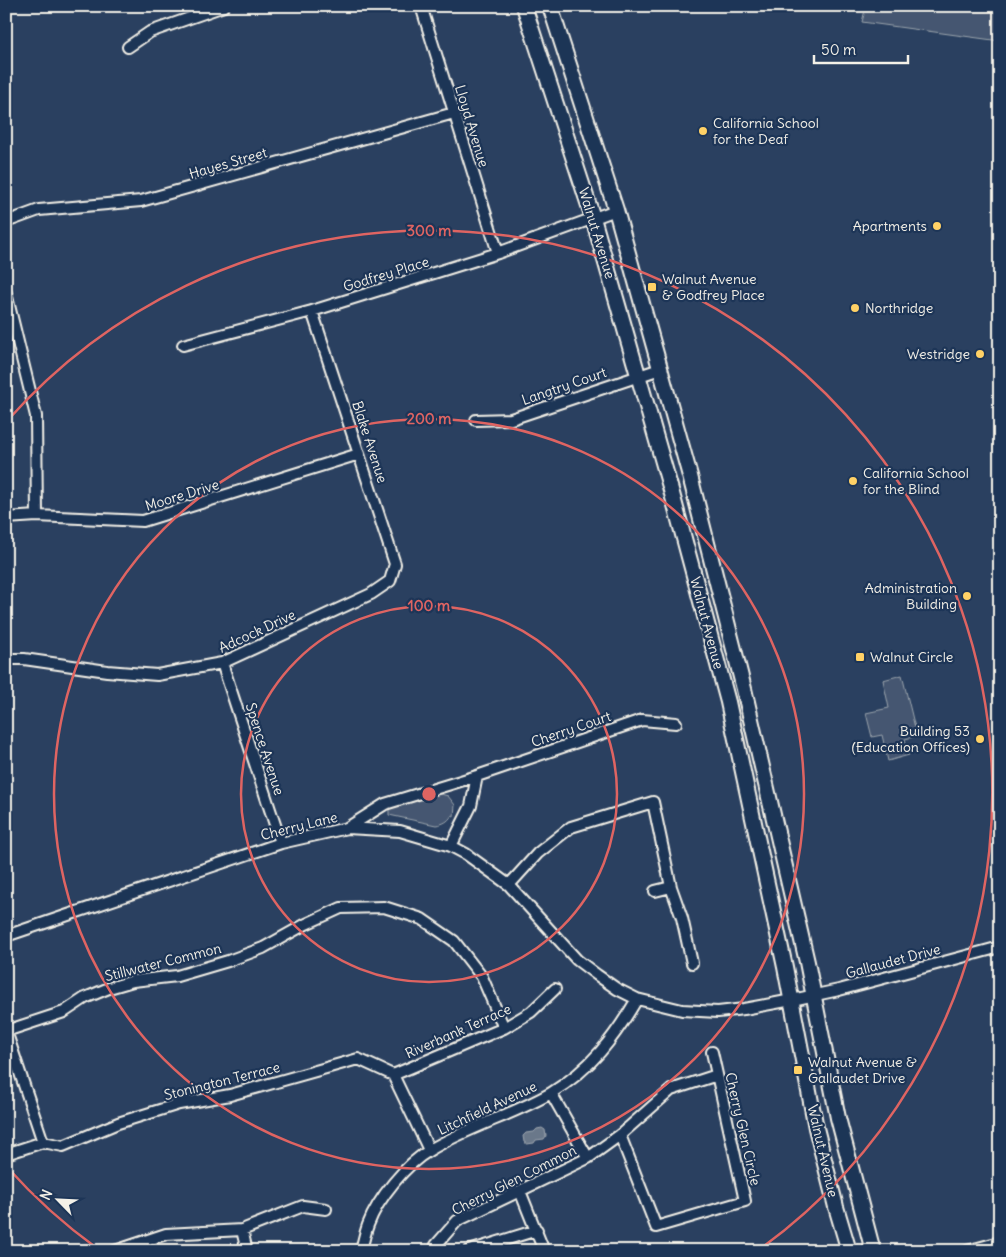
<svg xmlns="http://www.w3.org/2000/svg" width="1006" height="1257" font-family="Delius,sans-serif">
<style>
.green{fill:#445771;stroke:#9ca4ac}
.water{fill:#6a788a;stroke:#a1a8b0}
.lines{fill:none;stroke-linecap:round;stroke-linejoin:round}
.minor-casing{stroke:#f4f1e8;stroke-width:14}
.secondary-casing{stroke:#f4f1e8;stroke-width:18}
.minor{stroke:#1d3557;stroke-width:10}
.secondary{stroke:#1d3557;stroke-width:14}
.ring{fill:none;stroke:#df6462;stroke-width:2.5}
.poi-dot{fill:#ffd166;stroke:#1d3557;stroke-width:2}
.labels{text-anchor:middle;stroke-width:4.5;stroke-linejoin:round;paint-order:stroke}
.poi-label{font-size:14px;fill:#f4f1e8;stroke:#1d3557;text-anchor:start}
.street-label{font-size:14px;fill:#f4f1e8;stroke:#1d3557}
.centre{fill:#df6462;stroke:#1d3557;stroke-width:2.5}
.ring-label{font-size:15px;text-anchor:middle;font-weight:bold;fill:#df6462;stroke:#1d3557;stroke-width:4.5;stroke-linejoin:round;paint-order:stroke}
</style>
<rect width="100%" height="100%" fill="#2a4060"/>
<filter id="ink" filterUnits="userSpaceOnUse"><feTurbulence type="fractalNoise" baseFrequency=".02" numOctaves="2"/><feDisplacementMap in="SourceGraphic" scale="10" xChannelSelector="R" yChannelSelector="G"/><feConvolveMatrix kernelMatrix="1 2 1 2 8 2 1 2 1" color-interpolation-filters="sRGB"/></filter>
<g filter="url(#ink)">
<path class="green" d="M 866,6 L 1000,6 L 1000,41 L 862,22 Z
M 902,675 L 917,736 L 905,739 L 909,755 L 888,761 L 882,735 L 872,737 L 866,713 L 889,708 L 883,680 Z
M 437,793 L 448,796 L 455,805 L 454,816 L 452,815 C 448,822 443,824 436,825 L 389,815 L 389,809 Z"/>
<path class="water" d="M 542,1128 L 545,1130 L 546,1136 L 544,1139 L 536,1140 L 534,1143 L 527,1144 L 524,1142 L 523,1136 L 526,1133 L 534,1132 L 537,1129 Z"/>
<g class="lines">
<g class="minor-casing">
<path id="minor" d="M 421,6 L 498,253
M 128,47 L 150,32 L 224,6
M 6,222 L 39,210 L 141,201 L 454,113
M 6,293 L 36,416 L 37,516
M 183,345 L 312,311 L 498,253 L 616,210
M 476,420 L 511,419 L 660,369
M 6,518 L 37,516 L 143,521 L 359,454
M 6,659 L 24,659 L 107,671 L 157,675 L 222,663 L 371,594 L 390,581 L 395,564 L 312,311
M 222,663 L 281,843
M 347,828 L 385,804 L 477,776 L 642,720 L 676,723
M 451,846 L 471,806 L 477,776
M 509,885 L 538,853 L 571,827 L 653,802 L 671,887 L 682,918 L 692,963
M 655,891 L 671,887
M 6,936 L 281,843 L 347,828 L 400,831 L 451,846 L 466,854 L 509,885 L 577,960 L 597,975 L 617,989 L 637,999 L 682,1010 L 718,1012 L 744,1009 L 792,1000 L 839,990 L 1000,947
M 6,1031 L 64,1012 L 85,998 L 109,988 L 133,981 L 177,976 L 228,961 L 263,948 L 306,924 L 341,908 L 384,907 L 422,919 L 454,941 L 482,977 L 504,1028
M 6,1031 L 43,1142
M 393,1075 L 504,1028 L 531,1012 L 555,989
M 551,1093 L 588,1158
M 620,1135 L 656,1227 L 745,1201 L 712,1052
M 6,1154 L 43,1142 L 63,1146 L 118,1123 L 179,1104 L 230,1095 L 358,1059 L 393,1075 L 429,1150
M 520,1191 L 544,1251
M 242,1230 L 247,1251
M 115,1251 L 166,1234 L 242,1230 L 303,1206 L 326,1209
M 361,1251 C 363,1242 365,1233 368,1225 C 378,1198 406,1164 430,1150 C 468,1127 513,1115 551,1093 C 591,1069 614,1038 637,999
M 436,1251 L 436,1245 L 457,1221 L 588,1158 L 620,1135 L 671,1090 L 717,1075
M 469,1251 L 537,1230
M 967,1251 L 1000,1242"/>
</g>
<g class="secondary-casing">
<path id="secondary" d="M 524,6 L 593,218 L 671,490 L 728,702 L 785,967 L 816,1128 L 836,1207 L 849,1251
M 550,6 L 616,210 L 690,476 L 744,689 L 807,962 L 838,1118 L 873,1251"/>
</g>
<use href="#minor" class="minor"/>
<use href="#secondary" class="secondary"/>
</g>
</g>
<g class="ring">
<circle cx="429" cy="794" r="188"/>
<circle cx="429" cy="794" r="375"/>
<path d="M98 1249A563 563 0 0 1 7 1167M7 421A563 563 0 1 1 760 1249"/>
</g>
<g class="poi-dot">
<circle cx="703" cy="131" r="5"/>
<circle cx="937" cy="226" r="5"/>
<rect x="647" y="282" width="10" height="10" rx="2.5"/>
<circle cx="855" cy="308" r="5"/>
<circle cx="980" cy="354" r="5"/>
<circle cx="853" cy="481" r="5"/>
<circle cx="967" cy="596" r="5"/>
<rect x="855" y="652" width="10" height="10" rx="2.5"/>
<circle cx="980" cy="739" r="5"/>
<rect x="793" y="1065" width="10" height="10" rx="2.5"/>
</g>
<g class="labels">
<g class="poi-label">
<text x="713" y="128">California School<tspan x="713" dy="16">for the Deaf</tspan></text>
<text x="927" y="231" text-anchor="end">Apartments</text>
<text x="662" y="284">Walnut Avenue<tspan x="662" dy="16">&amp; Godfrey Place</tspan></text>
<text x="865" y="313">Northridge</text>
<text x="970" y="359" text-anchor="end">Westridge</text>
<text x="863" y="478">California School<tspan x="863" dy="16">for the Blind</tspan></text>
<text x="957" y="593" text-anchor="end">Administration<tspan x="957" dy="16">Building</tspan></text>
<text x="870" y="662">Walnut Circle</text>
<text x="970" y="736" text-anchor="end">Building 53<tspan x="970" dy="16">(Education Offices)</tspan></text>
<text x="808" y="1067">Walnut Avenue &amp;<tspan x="808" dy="16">Gallaudet Drive</tspan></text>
</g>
<g class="street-label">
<text transform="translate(472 126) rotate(73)" y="5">Lloyd Avenue</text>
<text transform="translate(228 163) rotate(-16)" y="5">Hayes Street</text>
<text transform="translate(597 233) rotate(73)" y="5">Walnut Avenue</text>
<text transform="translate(386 274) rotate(-17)" y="5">Godfrey Place</text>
<text transform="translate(564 386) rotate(-19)" y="5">Langtry Court</text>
<text transform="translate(370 442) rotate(72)" y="5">Blake Avenue</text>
<text transform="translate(182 495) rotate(-17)" y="5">Moore Drive</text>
<text transform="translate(707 623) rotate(75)" y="5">Walnut Avenue</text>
<text transform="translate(257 631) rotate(-25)" y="5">Adcock Drive</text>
<text transform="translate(571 729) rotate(-19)" y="5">Cherry Court</text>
<text transform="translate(265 749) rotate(72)" y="5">Spence Avenue</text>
<text transform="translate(299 826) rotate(-14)" y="5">Cherry Lane</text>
<text transform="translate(893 961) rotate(-15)" y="5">Gallaudet Drive</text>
<text transform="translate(163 962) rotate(-14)" y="5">Stillwater Common</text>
<text transform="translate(458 1031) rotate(-24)" y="5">Riverbank Terrace</text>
<text transform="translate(222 1081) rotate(-14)" y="5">Stonington Terrace</text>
<text transform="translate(487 1108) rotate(-25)" y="5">Litchfield Avenue</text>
<text transform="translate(743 1129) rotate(77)" y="5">Cherry Glen Circle</text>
<text transform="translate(823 1151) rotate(77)" y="5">Walnut Avenue</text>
<text transform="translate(514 1180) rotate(-27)" y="5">Cherry Glen Common</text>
</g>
</g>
<circle cx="429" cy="794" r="8" class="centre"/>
<g class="ring-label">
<text x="429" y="236">300 m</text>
<text x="429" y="424">200 m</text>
<text x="429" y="611">100 m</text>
</g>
<rect width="1006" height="1257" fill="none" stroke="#1d3557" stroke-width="25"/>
<rect x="12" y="12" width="981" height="1232" fill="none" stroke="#f4f1e8" stroke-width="2" filter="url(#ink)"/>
<g transform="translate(58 1200) rotate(294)" stroke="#1d3557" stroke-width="4" paint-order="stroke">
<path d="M0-4L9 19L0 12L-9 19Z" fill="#f4f1e8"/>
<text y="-8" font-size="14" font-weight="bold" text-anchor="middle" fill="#f4f1e8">N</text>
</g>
<path d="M814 55v8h94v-8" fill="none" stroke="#f4f1e8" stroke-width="2.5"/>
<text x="821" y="55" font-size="15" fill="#f4f1e8" stroke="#1d3557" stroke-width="4" paint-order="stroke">50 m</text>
</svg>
